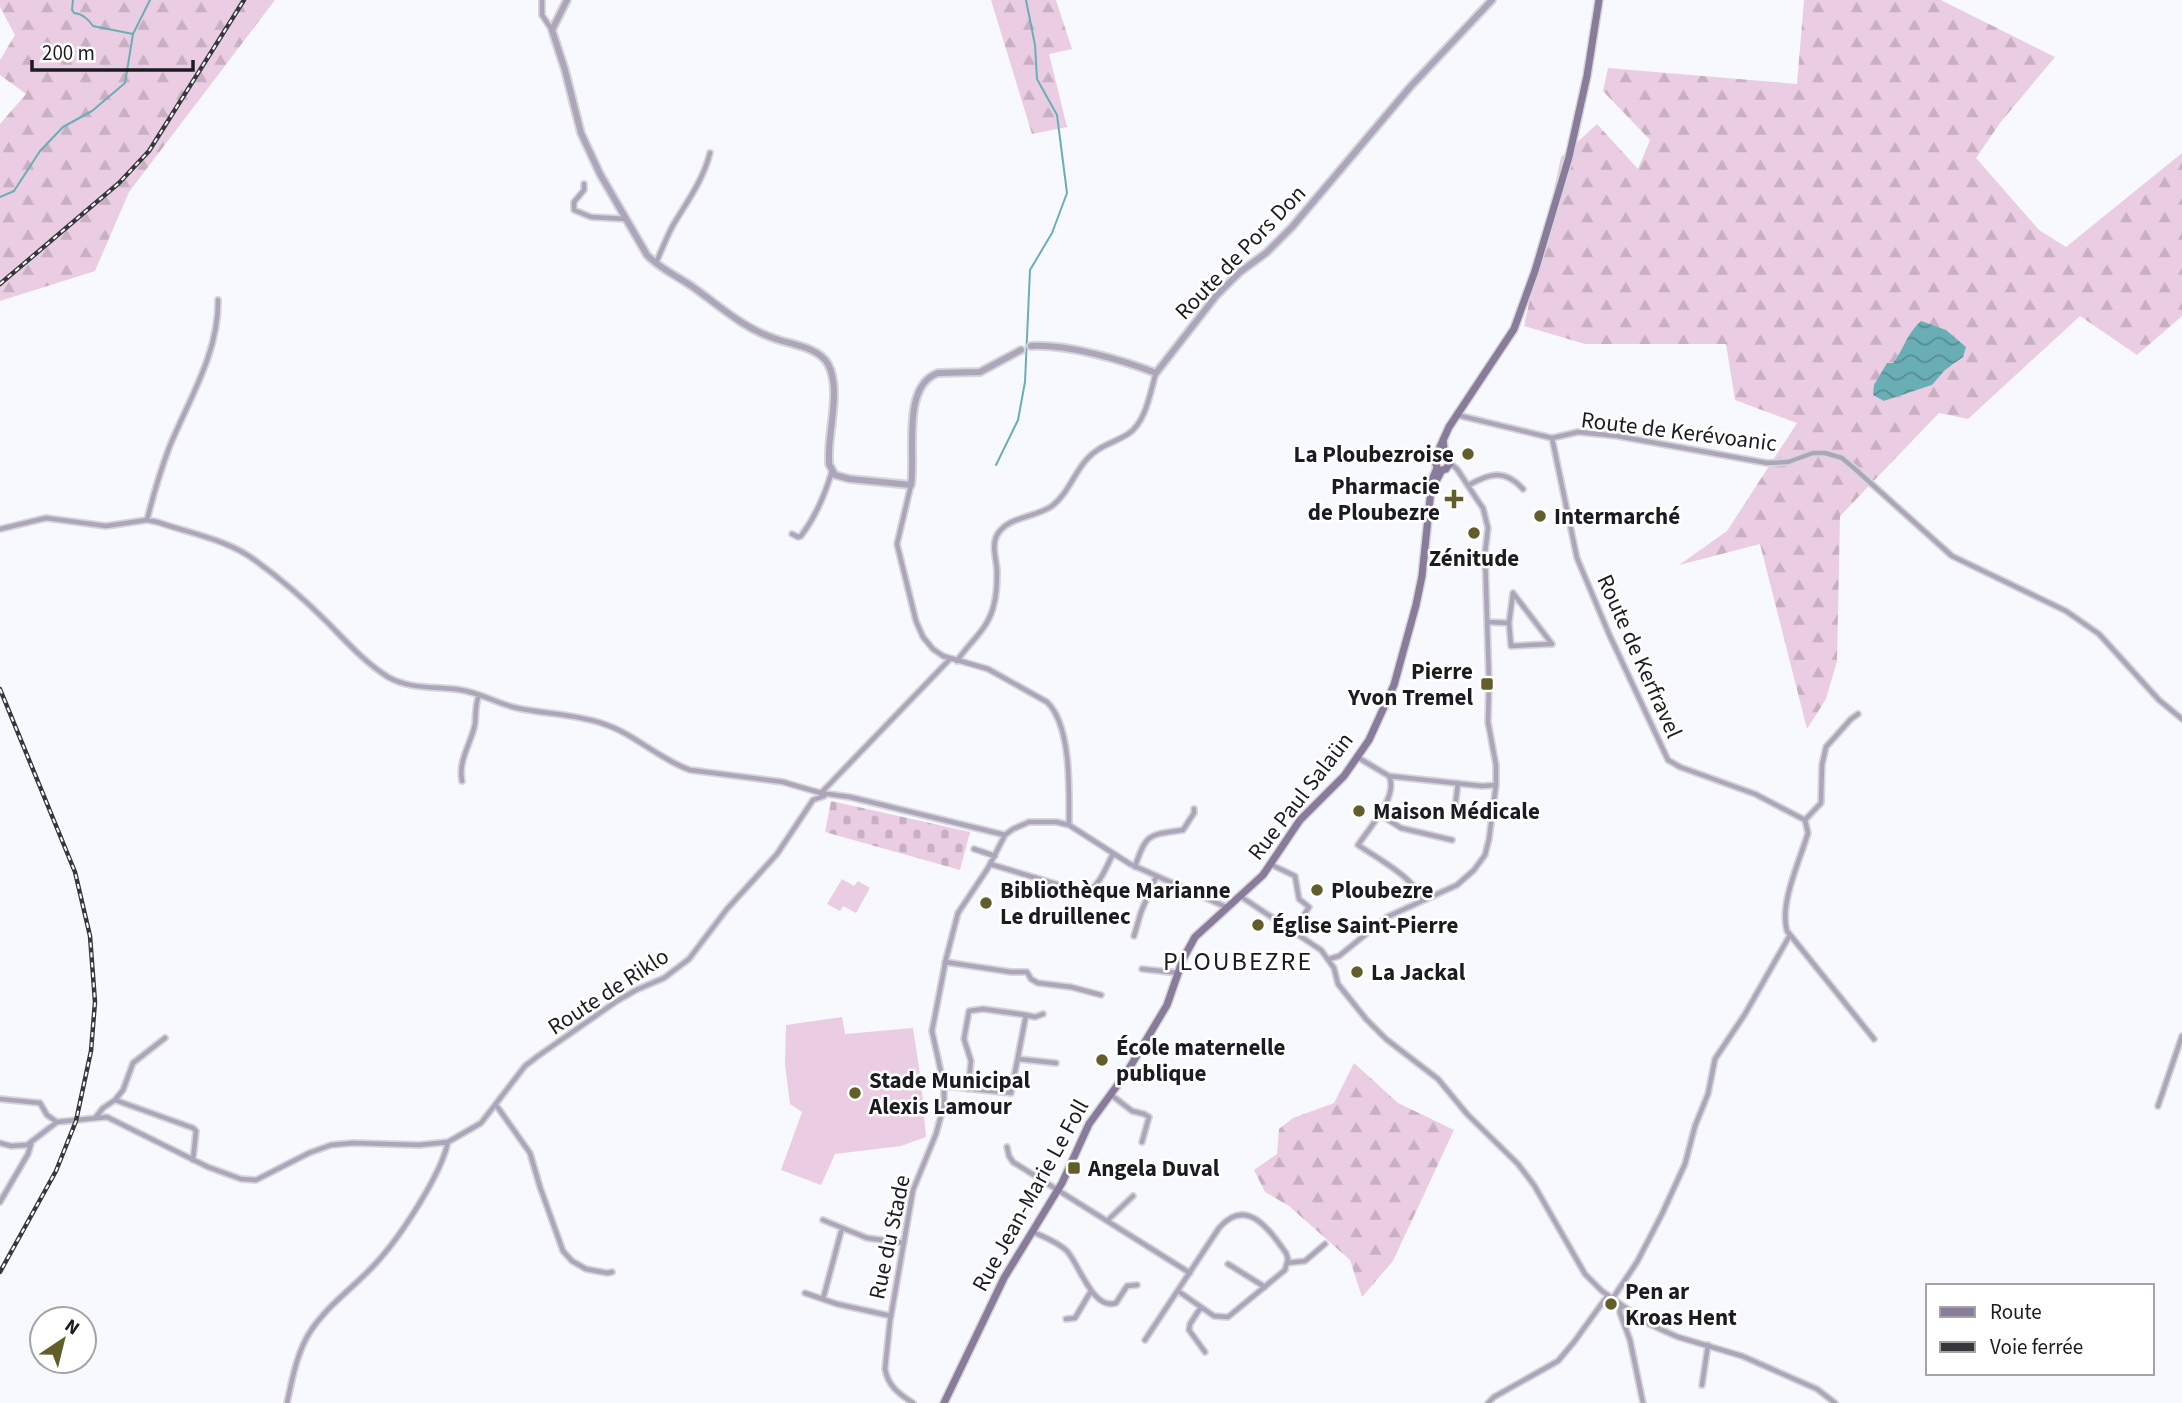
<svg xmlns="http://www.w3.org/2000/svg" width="2182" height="1403" font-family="'Source Sans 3',sans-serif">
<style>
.forest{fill:url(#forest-firs);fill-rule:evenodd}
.cemetery{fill:url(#cemetery-stones)}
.pitch{fill:#eacde2}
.water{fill:url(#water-waves)}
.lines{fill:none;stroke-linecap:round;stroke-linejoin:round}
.stream{stroke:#6aaeb5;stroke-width:2}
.minor-casing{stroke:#d5d6da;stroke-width:8}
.tertiary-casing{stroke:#d5d6da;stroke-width:10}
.secondary-casing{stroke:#d5d6da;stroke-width:10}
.minor{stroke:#ada5ba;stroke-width:4.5}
.tertiary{stroke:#ada5ba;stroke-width:6}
.secondary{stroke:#887c9a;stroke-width:7}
.rail-casing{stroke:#36373b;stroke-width:4.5}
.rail{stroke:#fff;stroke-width:2;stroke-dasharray:5;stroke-linecap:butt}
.poi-dot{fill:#625e2b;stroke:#fff;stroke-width:2.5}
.labels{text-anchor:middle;stroke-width:5;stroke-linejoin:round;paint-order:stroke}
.street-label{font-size:23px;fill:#1b1c20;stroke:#fff}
.poi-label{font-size:23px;font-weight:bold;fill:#1b1c20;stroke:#fff;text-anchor:start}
.quarter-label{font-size:26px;letter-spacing:2px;fill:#1b1c20;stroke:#fff}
</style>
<defs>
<pattern id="forest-firs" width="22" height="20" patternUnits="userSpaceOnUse" patternTransform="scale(1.75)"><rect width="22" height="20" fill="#eacde2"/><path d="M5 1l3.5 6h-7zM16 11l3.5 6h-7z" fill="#c8afc2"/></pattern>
<pattern id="cemetery-stones" width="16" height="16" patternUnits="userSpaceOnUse" patternTransform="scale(1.75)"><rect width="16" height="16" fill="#eacde2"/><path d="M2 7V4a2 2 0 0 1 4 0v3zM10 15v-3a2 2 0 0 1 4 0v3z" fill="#c8afc2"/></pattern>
<pattern id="water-waves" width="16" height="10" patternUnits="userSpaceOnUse" patternTransform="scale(1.75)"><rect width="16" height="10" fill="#6aaeb5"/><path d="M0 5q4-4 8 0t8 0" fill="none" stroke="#568d93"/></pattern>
</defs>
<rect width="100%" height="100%" fill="#f8f9fe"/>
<path class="forest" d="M 0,0 L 275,0 L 129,192 L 95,271 L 0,301 L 0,124 L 26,94 L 0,75 L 0,60 L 15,35 L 0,7 Z
M 991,0 L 1056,0 L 1072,49 L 1049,54 L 1067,127 L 1032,134 Z
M 1804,0 L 1941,0 L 2055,57 L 2000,123 L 1976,158 L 2039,230 L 2066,247 L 2182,153 L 2182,316 L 2137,355 L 2080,316 L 1968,419 L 1939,413 L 1840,516 L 1837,661 L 1826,699 L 1807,729 L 1760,544 L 1679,565 L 1727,531 L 1797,423 L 1735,400 L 1726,344 L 1585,344 L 1524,326 L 1561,157 L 1597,124 L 1638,169 L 1650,140 L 1603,91 L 1608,68 L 1797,84 ZM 1897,357 L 1956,363 L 1945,369 L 1932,385 L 1884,401 L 1887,363 L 1893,363 Z
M 1354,1063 L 1398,1103 L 1454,1130 L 1393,1261 L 1362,1297 L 1350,1260 L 1289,1206 L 1265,1192 L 1254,1170 L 1277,1154 L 1279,1129 L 1293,1118 L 1334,1103 Z"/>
<path class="cemetery" d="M 831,801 L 970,832 L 960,870 L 825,832 Z"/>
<path class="pitch" d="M 842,879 L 854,886 L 858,881 L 870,888 L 856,913 L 843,906 L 840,911 L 827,904 Z
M 842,1017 L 845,1034 L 913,1028 L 921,1081 L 926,1137 L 901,1146 L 835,1154 L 821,1185 L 781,1170 L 802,1112 L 790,1104 L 785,1064 L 786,1025 Z"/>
<path class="water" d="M 1921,321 L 1946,330 L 1966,347 L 1963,357 L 1945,370 L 1932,385 L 1884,401 L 1873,395 L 1874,385 L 1887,363 L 1893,363 C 1904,349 1907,333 1921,321 Z"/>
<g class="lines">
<path class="stream" d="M 73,0 L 72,10 L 74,13 C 83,14 88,19 93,26 L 133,34
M 0,197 L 14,191 L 40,151 L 63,127 L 92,111 L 125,83 L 133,34 L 150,0
M 996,465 L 1018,420 L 1025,382 L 1030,270 L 1052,233 L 1067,193 L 1057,115 L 1037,79 L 1035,45 L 1026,0"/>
<g class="minor-casing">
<path id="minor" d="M 542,0 L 542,15 L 552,30
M 584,184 L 584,190 L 574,202 L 574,210 L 591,217 L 626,219
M 656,263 C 661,251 666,239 672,227 C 686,203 703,181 710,153
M 1457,415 L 1552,438 L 1578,432 L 1617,436 L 1767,463 L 1788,462 L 1813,453 L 1825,453 L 1842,458 L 1855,469 L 1952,556 L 2066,611 L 2099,634 L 2159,700 L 2182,719
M 1552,438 L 1577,558 L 1609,634 L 1668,760 L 1680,767 L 1755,794 L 1805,820 L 1808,833 C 1800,860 1779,904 1787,931 L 1874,1039
M 911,485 L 897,544 L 916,621 L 923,637 L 933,649 L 943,656 L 988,669 L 1047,702 C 1072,726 1069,792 1069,825
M 1469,485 C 1490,473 1505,469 1523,489
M 147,520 C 153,496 160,472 169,448 C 188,401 219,353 218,300
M 0,529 L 46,518 L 106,526 L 147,520 L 157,522 C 189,533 229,540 256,561 C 278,577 306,601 325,620 C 345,640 364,662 388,677 C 411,690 437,686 461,690 C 481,693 498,704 517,708 C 545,714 574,714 601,723 C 634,733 658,759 690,770 L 783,782 L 821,793 L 850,797 L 1005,835
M 792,534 L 798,537 L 801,536 C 816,516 825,495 832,471
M 1487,622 L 1509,623 L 1511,646 L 1552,644 L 1513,593 L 1509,623
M 957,661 C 970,641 989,629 994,604 C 997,594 997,582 997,572 C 997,561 991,546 997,535 C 1008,516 1035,518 1052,506 C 1068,494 1074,473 1087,459 C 1098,446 1114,443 1128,434 C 1146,422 1150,393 1156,373
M 1357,757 L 1389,776 L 1482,786 L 1496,785
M 1389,776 C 1399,796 1369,828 1358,845 C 1375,857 1417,879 1421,900
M 462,781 C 458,760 471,744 475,724 C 476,714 475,705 479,695
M 821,793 L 950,659
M 1455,807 L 1458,783
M 1379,814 L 1401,828 L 1452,840
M 1805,820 L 1821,803 L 1822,765 L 1826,747 L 1851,719 L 1858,714
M 974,849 L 995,856
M 990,864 L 1086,893 C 1099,887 1106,867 1113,854
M 1272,865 L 1295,876 L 1299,899 L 1309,907 L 1294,931
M 1135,867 C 1146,832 1150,835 1183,830 L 1194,813 L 1194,809
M 1240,896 L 1321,950 L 1334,968 L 1338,984 L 1366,1019 L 1386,1039 L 1438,1079 L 1467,1114 L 1518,1164 L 1534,1185 L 1585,1274 L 1602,1291 L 1647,1323 L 1662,1330 L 1678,1337 L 1742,1356 L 1817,1389 L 1835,1403
M 1134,936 L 1141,912 L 1156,877
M 1329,959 L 1339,956 L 1387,917 L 1457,885 L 1474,870 L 1485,855 L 1489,839 L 1496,785 L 1496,765 L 1488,722 L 1489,682 L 1485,553 L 1488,528 L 1483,508 L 1478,501 L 1457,469 L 1451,464
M 945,962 L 1011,972 L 1027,972 L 1031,979 L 1038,983 L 1071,987 L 1101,995
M 1142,969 L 1179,973
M 1019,1059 L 1056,1063
M 944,1086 L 1011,1093 L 1026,1015 L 1035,1017 L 1043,1014
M 968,1089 L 971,1061 L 964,1039 L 969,1011 L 983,1009 L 1026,1015
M 1110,1094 L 1132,1111 L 1144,1114 L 1149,1117 L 1142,1142
M 0,1099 L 40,1103 L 47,1115 L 57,1122
M 115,1100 L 193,1128 L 196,1131 L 193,1160
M 496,1105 L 530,1153 L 540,1187 L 563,1251 L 572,1261 L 586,1269 L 607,1273 L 612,1272
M 2158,1106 L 2182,1036
M 96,1117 L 103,1108 L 115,1100 L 123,1090 L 133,1063 L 165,1038
M 0,1143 L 11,1146 L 27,1145 L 57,1122 L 107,1117 L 208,1167 L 241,1179 L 256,1180 L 309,1153 L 331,1145 L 353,1143 L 419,1145 L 448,1142 L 481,1123 L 525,1066 L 538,1056 L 617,1001 L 636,990 L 664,978 L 689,959 L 727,909 L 777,854 L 813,800 L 824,796
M 1007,1147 L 1009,1156 L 1013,1162 L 1190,1273
M 0,1202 L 28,1154 L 31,1144
M 823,1220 L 867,1238 L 904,1243
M 1108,1220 L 1133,1196
M 1033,1232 C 1044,1237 1058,1242 1067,1251 C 1079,1264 1093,1311 1116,1303 L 1127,1286 L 1137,1285
M 1287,1263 L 1305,1261 L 1325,1244
M 1228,1264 L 1265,1287
M 805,1293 L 837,1304 L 891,1316
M 1613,1298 L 1637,1262 L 1662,1214 L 1685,1164 L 1695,1126 L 1708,1094 L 1715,1059 L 1745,1014 L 1790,935
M 823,1299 L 842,1228
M 1620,1304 L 1620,1313 L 1630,1340 L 1643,1403
M 1201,1307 L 1190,1324 L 1189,1330 L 1205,1352
M 1066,1319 L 1075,1318 L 1091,1291
M 1145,1340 L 1219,1228 C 1246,1196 1269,1229 1286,1253 L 1288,1259 L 1285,1270 L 1228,1317 L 1214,1316 L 1178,1291
M 1702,1385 L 1708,1345
M 287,1403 C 292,1380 297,1352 310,1332 C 328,1304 356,1286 377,1262 C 400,1237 441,1175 448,1142
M 913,1403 C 899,1394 888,1386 885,1369 L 890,1321 L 913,1190 L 936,1134 L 944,1105 L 944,1086 L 932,1031 L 946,959 L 958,913 L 988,868 L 1005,835 L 1013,829 L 1029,822 L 1056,822 L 1069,825 L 1130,864 L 1226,907
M 1488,1403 L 1494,1397 L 1558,1361 L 1574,1342 L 1608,1295"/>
</g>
<g class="tertiary-casing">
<path id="tertiary" d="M 567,0 L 552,30 L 565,70 L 581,133 L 600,174 L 647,255 C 659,268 675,275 690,285 C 719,305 742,328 776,339 C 793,345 818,347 828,364 C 841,388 829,428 829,454 L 829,464 L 835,475 L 850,479 L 911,485 C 916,454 901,386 938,373 L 980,372 L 1021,350
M 1031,346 C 1068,344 1122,360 1156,373 L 1216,296 L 1240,272 L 1266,253 L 1292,227 L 1411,86 L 1492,0"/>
</g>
<g class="secondary-casing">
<path id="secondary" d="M 1437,468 L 1435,460 L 1439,456 L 1440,447 L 1449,427 L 1514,329 L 1535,271 L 1569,157 L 1587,76 L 1599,0
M 1435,483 L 1442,470 L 1446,469 L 1450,463 L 1445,456 L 1443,440
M 944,1403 L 1004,1278 L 1062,1183 L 1089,1124 L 1127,1072 L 1167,1005 L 1183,959 L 1195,937 L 1263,875 L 1300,820 L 1344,776 L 1369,740 L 1394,685 L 1416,605 L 1422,576 L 1432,480 L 1437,468"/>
</g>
<use href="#minor" class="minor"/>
<use href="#tertiary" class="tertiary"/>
<use href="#secondary" class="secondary"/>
<g class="rail-casing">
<path id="rail" d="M 0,284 L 119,183 L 149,151 L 244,0
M 0,689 L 75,872 L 90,936 L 95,1002 L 91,1051 L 76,1121 L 56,1171 L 0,1272"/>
</g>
<use href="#rail" class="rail"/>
</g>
<g class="poi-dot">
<circle cx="1468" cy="454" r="7"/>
<path d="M1450.5 488.5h7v7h7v7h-7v7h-7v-7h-7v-7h7z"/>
<circle cx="1540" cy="516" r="7"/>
<circle cx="1474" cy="533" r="7"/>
<rect x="1480" y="677" width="14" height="14" rx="3.5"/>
<circle cx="1359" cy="811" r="7"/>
<circle cx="1317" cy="890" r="7"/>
<circle cx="986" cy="903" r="7"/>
<circle cx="1258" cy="925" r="7"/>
<circle cx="1357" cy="972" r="7"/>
<circle cx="1102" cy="1060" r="7"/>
<circle cx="855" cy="1093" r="7"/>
<rect x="1067" y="1161" width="14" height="14" rx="3.5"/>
<circle cx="1611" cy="1304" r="7"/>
</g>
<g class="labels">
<g class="street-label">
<text transform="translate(1240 252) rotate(-46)" y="8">Route de Pors Don</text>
<text transform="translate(1679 431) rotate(7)" y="8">Route de Kerévoanic</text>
<text transform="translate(1640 656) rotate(66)" y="8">Route de Kerfravel</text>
<text transform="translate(1300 796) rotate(-52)" y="8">Rue Paul Salaün</text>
<text transform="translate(608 991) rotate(-33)" y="8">Route de Riklo</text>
<text transform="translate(1030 1195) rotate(-61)" y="8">Rue Jean-Marie Le Foll</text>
<text transform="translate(889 1237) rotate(-78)" y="8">Rue du Stade</text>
</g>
<g class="poi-label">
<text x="1454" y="462" text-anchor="end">La Ploubezroise</text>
<text x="1440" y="494" text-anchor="end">Pharmacie<tspan x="1440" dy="26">de Ploubezre</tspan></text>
<text x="1554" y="524">Intermarché</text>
<text x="1474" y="566" text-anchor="middle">Zénitude</text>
<text x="1473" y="679" text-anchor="end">Pierre<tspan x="1473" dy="26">Yvon Tremel</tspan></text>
<text x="1373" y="819">Maison Médicale</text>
<text x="1000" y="898">Bibliothèque Marianne<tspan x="1000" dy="26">Le druillenec</tspan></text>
<text x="1331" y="898">Ploubezre</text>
<text x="1272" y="933">Église Saint-Pierre</text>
<text x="1371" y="980">La Jackal</text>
<text x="1116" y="1055">École maternelle<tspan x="1116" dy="26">publique</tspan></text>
<text x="869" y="1088">Stade Municipal<tspan x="869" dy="26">Alexis Lamour</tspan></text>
<text x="1088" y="1176">Angela Duval</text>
<text x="1625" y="1299">Pen ar<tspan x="1625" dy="26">Kroas Hent</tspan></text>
</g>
<g class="quarter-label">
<text x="1238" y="970">PLOUBEZRE</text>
</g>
</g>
<rect x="1926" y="1284" width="228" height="91" fill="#ffffff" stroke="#a4a4a6" stroke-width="2"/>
<rect x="1940" y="1307" width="35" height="10" fill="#887c9a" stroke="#a4a4a6" stroke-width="2"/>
<text x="1990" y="1319" font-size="21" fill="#1b1c20">Route</text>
<rect x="1940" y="1342" width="35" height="10" fill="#36373b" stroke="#a4a4a6" stroke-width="2"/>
<text x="1990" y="1354" font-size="21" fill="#1b1c20">Voie ferrée</text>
<g transform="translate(63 1340) rotate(35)"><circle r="33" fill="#ffffff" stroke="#a4a4a6" stroke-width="2"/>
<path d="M0-5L12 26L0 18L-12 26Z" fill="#625e2b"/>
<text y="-10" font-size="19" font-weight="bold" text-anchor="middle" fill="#1b1c20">N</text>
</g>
<path d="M32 60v10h161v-10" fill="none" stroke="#1b1c20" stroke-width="3.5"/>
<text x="42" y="60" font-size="21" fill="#1b1c20" stroke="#ffffff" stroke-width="5" paint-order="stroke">200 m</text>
</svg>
